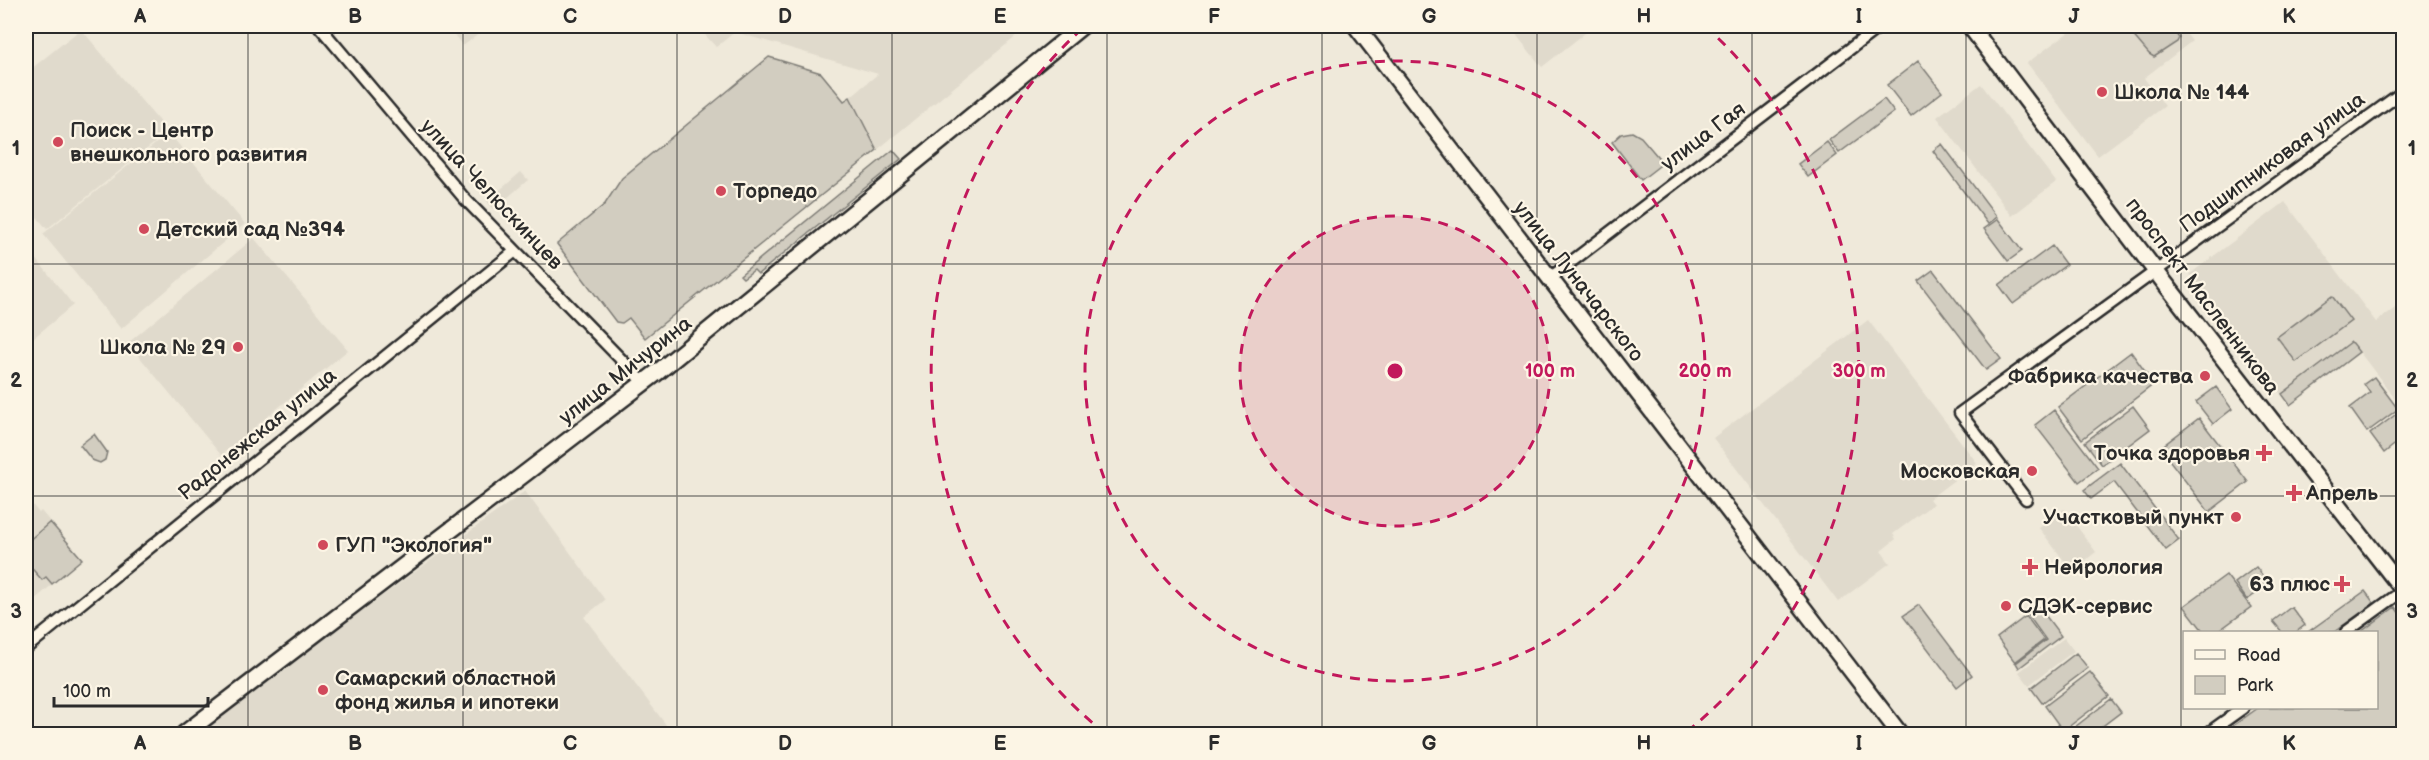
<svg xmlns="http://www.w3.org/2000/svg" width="2429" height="760" font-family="'Balsamiq Sans',sans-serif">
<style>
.built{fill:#e0dacc}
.green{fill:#d2cdc0;stroke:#7e7c76;stroke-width:1.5}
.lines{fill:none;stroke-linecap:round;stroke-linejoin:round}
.minor-casing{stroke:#2b2b2b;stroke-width:15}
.secondary-casing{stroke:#2b2b2b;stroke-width:20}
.minor{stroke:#fcf5e5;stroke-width:10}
.secondary{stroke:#fcf5e5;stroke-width:15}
.grid{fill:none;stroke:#2b2b2b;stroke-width:1.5;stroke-opacity:0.55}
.ring{fill:none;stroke:#c2185b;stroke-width:3;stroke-dasharray:10 8}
.poi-dot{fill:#d1495b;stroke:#fcf5e5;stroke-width:2}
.labels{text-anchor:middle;stroke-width:4.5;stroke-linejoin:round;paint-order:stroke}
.poi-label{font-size:21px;font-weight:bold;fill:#2b2b2b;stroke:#fcf5e5;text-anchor:start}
.street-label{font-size:21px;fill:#2b2b2b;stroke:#fcf5e5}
.centre{fill:#c2185b;stroke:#fcf5e5;stroke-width:3}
.ring-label{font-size:18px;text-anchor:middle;font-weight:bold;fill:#c2185b;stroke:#fcf5e5;stroke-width:4.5;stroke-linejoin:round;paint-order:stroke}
.neatline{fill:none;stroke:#2b2b2b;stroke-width:2}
.grid-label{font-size:20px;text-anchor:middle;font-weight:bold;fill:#2b2b2b}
</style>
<rect width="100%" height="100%" fill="#efe9da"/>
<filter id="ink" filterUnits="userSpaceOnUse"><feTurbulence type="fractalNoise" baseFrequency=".0167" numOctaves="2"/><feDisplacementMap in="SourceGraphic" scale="12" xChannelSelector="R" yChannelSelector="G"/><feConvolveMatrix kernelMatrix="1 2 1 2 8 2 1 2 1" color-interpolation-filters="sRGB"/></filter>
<g filter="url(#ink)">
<path class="built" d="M 447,26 L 489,26 L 463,46 Z
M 697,26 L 1029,26 L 877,150 L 850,97 L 878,74 L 735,32 L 716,47 Z
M 1509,26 L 1594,26 L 1542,67 Z
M 2077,26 L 2180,26 L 2192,41 L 2144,78 L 2165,106 L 2098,156 L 2027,63 Z
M 81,29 L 168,132 L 47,229 L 26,204 L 26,73 Z
M 1981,84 L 2056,182 L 2012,216 L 1937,117 Z
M 169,133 L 245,224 L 121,329 L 43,234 Z
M 521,172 L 528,180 L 494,209 L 487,201 Z
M 2285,202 L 2376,322 L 2402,303 L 2403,304 L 2403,409 L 2351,341 L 2281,394 L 2190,274 Z
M 254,238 L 348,350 L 221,455 L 128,343 Z
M 35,257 L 73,305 L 26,344 L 26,265 Z
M 1868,320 L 1977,463 L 1929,499 L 1933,504 L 1893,534 L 1896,539 L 1881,551 L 1890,563 L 1838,602 L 1713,438 Z
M 525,491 L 605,600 L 584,617 L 673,734 L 200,734 L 272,677 Z
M 26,497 L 39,513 L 41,511 L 82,559 L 26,607 Z
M 2064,509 L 2096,552 L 2072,571 L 2039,528 Z
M 2064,638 L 2074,651 L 2029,685 L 2019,672 Z"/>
<path class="green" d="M 2125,26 L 2170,26 L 2179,38 L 2177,42 L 2154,57 L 2149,54 Z
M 769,57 L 821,73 L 844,101 L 850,97 L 877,150 L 645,338 L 629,318 L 622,323 L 616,322 L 557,244 L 605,204 L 622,178 Z
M 1918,61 L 1942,92 L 1911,116 L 1887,85 Z
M 1884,99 L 1894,112 L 1839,153 L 1829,140 Z
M 1632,132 L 1641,137 L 1663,163 L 1641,180 L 1612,142 L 1621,134 Z
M 1827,142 L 1837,155 L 1808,177 L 1798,164 Z
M 1942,144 L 1997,217 L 1988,224 L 1933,151 Z
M 893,150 L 901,159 L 758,274 L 754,270 L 743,278 L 740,275 Z
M 1998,219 L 2022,251 L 2008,261 L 1984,229 Z
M 2052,246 L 2066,265 L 2013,304 L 1999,285 Z
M 1933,270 L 2001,359 L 1986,370 L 1918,281 Z
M 2332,296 L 2351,321 L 2296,362 L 2277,337 Z
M 2351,342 L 2359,352 L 2290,405 L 2282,394 Z
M 2131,352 L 2154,384 L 2082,439 L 2058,407 Z
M 2374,377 L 2398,409 L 2367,432 L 2350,408 L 2370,393 L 2364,384 Z
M 2216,387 L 2232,409 L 2213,424 L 2196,402 Z
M 2133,406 L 2150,429 L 2102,465 L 2085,442 Z
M 2054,410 L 2098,468 L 2079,482 L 2035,425 Z
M 2399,412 L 2403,418 L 2403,438 L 2384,453 L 2370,434 Z
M 2199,418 L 2248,482 L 2209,512 L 2160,448 Z
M 94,434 L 107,452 L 105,460 L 100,463 L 92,460 L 80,445 Z
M 2120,463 L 2179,540 L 2166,550 L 2114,482 L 2091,499 L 2084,490 Z
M 50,522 L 82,559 L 52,584 L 46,577 L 42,580 L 26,562 L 26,543 Z
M 2256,567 L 2269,584 L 2247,600 L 2235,583 Z
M 2226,575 L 2251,607 L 2217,632 L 2204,632 L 2184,606 Z
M 2365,591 L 2374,603 L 2334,632 L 2308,632 Z
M 1919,605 L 1972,675 L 1957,687 L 1903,616 Z
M 2039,607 L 2061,636 L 2019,668 L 2016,663 L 2046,640 L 2028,615 Z
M 2291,607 L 2305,625 L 2296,632 L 2282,632 L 2273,621 Z
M 2395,607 L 2403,618 L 2403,734 L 2222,734 L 2258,708 L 2376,708 L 2376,632 L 2361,632 Z
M 2026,616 L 2044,640 L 2015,662 L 1997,638 Z
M 2076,653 L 2088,668 L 2042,703 L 2031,688 Z
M 2090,672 L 2109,696 L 2063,731 L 2045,706 Z
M 2111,699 L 2121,712 L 2092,734 L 2066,734 Z"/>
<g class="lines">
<g class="minor-casing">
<path id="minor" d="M 319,26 L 464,198 L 644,383
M 1550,278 L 1880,26
M 2026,499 L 1960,413 L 2404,91
M 2346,632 L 2404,590
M 26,648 L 514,252
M 2208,733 L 2243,708"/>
</g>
<g class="secondary-casing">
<path id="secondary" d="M 1356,26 L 1900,734
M 1970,26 L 2164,282 L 2404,591
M 184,734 L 659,371 L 1082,26"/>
</g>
<use href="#minor" class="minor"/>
<use href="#secondary" class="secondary"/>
</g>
</g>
<path class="grid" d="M 248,26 L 248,734M 463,26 L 463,734M 677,26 L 677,734M 892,26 L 892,734M 1107,26 L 1107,734M 1322,26 L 1322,734M 1537,26 L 1537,734M 1752,26 L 1752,734M 1966,26 L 1966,734M 2181,26 L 2181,734M 26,264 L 2404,264M 26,496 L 2404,496"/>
<circle cx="1395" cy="371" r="155" fill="#c2185b" fill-opacity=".12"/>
<g class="ring">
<circle cx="1395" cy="371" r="155"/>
<circle cx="1395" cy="371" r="310"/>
<path d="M1106 734A464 464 0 0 1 1085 26M1705 26A464 464 0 0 1 1684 734"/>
</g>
<g class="poi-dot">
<circle cx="2102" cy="92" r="6"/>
<circle cx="58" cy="142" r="6"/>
<circle cx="721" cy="191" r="6"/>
<circle cx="144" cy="229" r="6"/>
<circle cx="238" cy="347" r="6"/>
<circle cx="2205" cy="376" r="6"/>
<path d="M2261 444h6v6h6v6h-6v6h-6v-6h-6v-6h6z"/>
<circle cx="2032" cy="471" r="6"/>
<path d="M2291 484h6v6h6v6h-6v6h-6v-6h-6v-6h6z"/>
<circle cx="2236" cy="517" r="6"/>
<circle cx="323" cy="545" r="6"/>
<path d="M2027 558h6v6h6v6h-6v6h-6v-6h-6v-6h6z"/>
<path d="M2339 575h6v6h6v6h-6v6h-6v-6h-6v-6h6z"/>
<circle cx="2006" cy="606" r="6"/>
<circle cx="323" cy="690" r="6"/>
</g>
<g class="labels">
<g class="poi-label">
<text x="2114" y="99">Школа № 144</text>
<text x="70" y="137">Поиск - Центр<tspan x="70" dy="24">внешкольного развития</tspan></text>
<text x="733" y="198">Торпедо</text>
<text x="156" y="236">Детский сад №394</text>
<text x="226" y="354" text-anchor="end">Школа № 29</text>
<text x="2193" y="383" text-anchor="end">Фабрика качества</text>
<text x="2250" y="460" text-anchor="end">Точка здоровья</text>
<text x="2020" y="478" text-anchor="end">Московская</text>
<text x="2306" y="500">Апрель</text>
<text x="2224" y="524" text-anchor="end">Участковый пункт</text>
<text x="335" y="552">ГУП "Экология"</text>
<text x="2044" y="574">Нейрология</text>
<text x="2330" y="591" text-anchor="end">63 плюс</text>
<text x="2018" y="613">СДЭК-сервис</text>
<text x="335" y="685">Самарский областной<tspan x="335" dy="24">фонд жилья и ипотеки</tspan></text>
</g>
<g class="street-label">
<text transform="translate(1703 136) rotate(-37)" y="7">улица Гая</text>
<text transform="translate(2272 162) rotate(-36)" y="7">Подшипниковая улица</text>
<text transform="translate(492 194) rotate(47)" y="7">улица Челюскинцев</text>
<text transform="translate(1579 281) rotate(52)" y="7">улица Луначарского</text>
<text transform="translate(2203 296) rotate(53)" y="7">проспект Масленникова</text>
<text transform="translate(625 370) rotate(-38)" y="7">улица Мичурина</text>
<text transform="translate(257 434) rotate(-39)" y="7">Радонежская улица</text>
</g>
</g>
<circle cx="1395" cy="371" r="9" class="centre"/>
<g class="ring-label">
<text x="1550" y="377">100 m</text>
<text x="1705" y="377">200 m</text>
<text x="1859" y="377">300 m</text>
</g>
<rect width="2429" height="760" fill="none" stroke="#fcf5e5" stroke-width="66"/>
<rect x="2183" y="631" width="195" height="78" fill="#fcf5e5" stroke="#a8a49b" stroke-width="1.5"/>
<rect x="2195" y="650" width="30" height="9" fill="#fcf5e5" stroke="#a8a49b" stroke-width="1.5"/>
<text x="2237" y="661" font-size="18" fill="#2b2b2b">Road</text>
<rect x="2195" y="676" width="30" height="18" fill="#d2cdc0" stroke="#a8a49b" stroke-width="1.5"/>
<text x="2237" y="691" font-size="18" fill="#2b2b2b">Park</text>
<path d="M54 697v9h154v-9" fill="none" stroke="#2b2b2b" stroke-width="3"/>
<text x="63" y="697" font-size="18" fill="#2b2b2b" stroke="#fcf5e5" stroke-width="4.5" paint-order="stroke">100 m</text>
<rect x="33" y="33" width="2363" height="694" class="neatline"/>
<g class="grid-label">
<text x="140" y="23">A</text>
<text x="355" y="23">B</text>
<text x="570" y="23">C</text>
<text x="785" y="23">D</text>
<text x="1000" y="23">E</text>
<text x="1214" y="23">F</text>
<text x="1429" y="23">G</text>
<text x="1644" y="23">H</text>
<text x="1859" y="23">I</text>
<text x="2074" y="23">J</text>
<text x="2289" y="23">K</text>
<text x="16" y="155">1</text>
<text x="2412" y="155">1</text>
<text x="16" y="387">2</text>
<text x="2412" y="387">2</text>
<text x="16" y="618">3</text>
<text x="2412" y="618">3</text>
<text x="140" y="750">A</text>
<text x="355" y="750">B</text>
<text x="570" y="750">C</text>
<text x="785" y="750">D</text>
<text x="1000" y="750">E</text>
<text x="1214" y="750">F</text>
<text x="1429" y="750">G</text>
<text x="1644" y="750">H</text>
<text x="1859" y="750">I</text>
<text x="2074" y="750">J</text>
<text x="2289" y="750">K</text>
</g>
</svg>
